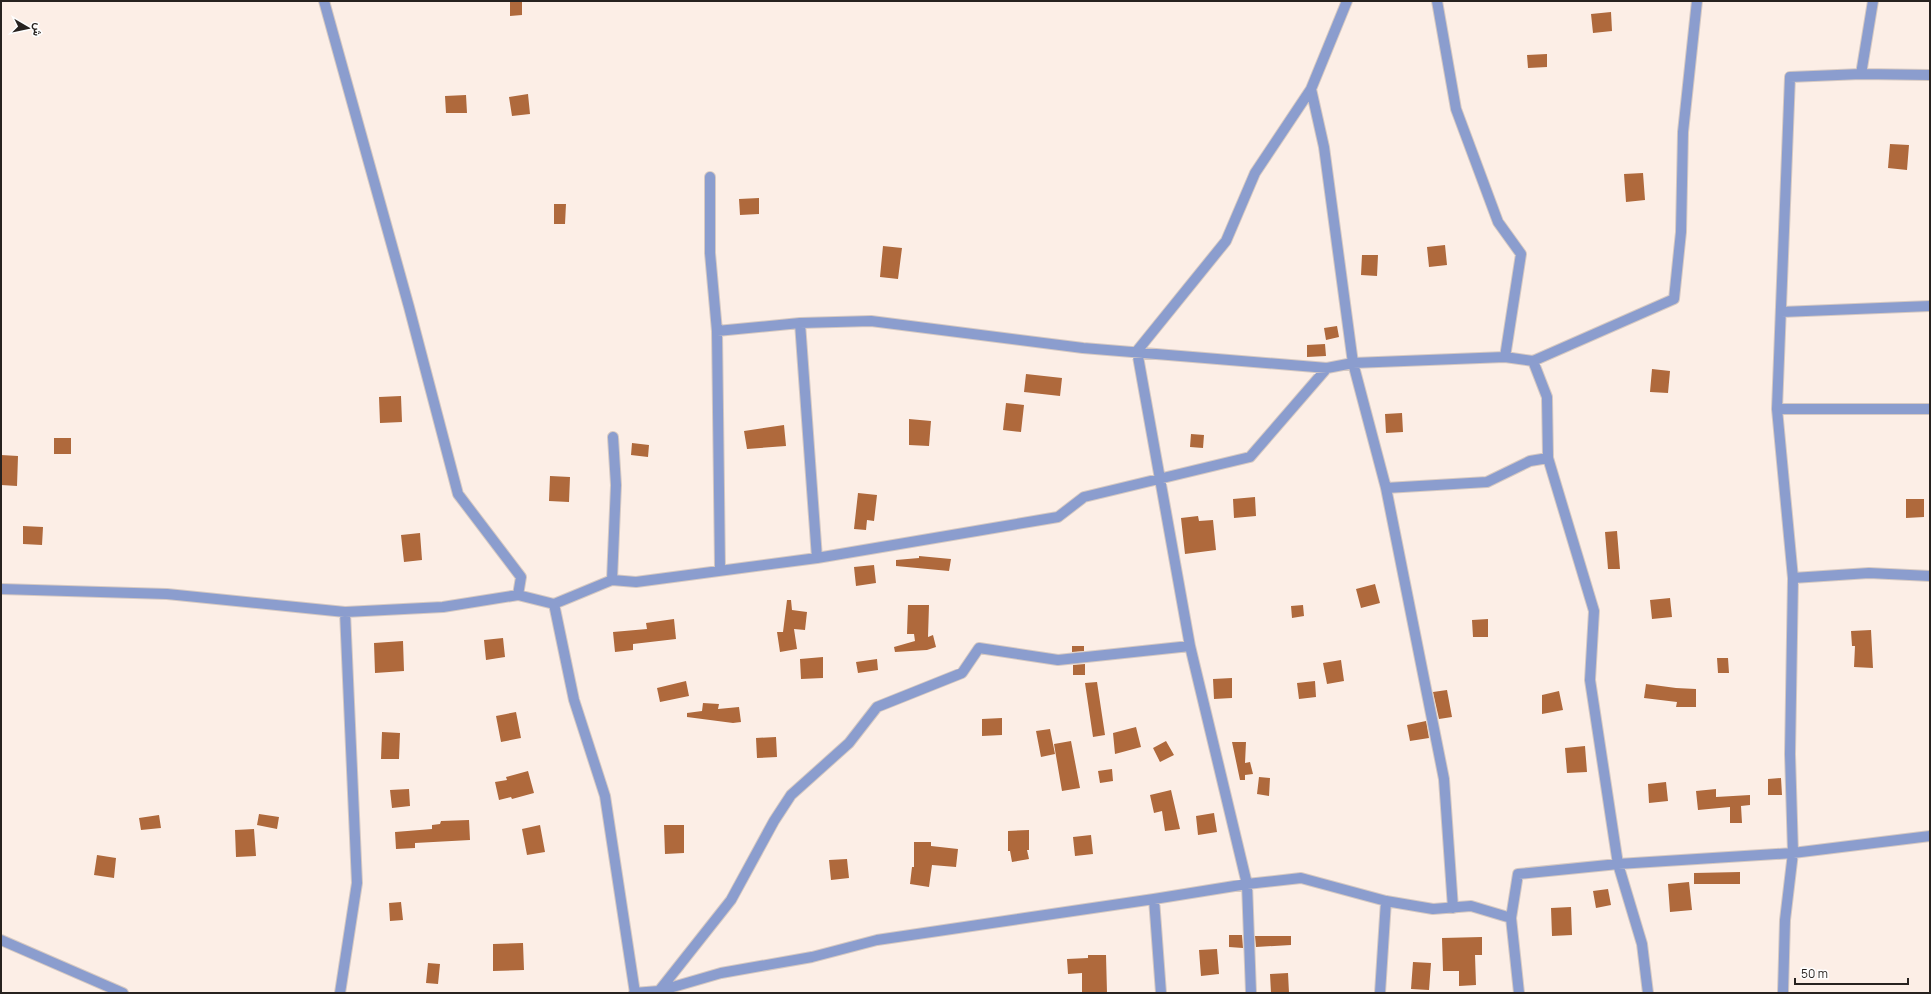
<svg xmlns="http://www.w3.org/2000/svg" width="1931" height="994" font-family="Manrope,Vazirmatn,sans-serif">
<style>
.building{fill:#af693c}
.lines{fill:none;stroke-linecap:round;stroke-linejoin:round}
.minor-casing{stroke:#d6c9c2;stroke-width:12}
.minor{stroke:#8b9dce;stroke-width:10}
</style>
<rect width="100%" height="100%" fill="#fceee6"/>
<path class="building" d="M 510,1 L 522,1 L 522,15 L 510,16 Z
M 1611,12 L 1612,31 L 1593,33 L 1591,14 Z
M 1547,54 L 1547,67 L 1528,68 L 1527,55 Z
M 528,94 L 530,114 L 512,116 L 509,97 Z
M 466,95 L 467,113 L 446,113 L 445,96 Z
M 1890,144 L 1909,145 L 1907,170 L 1888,168 Z
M 1643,173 L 1645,200 L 1626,202 L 1624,174 Z
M 759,198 L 759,214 L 740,215 L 739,199 Z
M 554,204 L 566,204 L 565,224 L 554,224 Z
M 1445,245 L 1447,265 L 1429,267 L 1427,247 Z
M 883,246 L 902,248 L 898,279 L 880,277 Z
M 1362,255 L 1378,255 L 1377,276 L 1361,275 Z
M 1337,326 L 1339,337 L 1326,340 L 1324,328 Z
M 1325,344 L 1326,356 L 1307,357 L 1307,345 Z
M 1652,369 L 1670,371 L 1668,393 L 1650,392 Z
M 1026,374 L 1062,378 L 1060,396 L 1024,392 Z
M 401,396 L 402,422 L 380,423 L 379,397 Z
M 1006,403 L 1024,405 L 1021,432 L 1003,430 Z
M 1402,413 L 1403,432 L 1386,433 L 1385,414 Z
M 909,419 L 931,421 L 929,446 L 909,445 Z
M 784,425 L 786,446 L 747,449 L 744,431 Z
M 1191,434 L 1204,435 L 1203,448 L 1190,447 Z
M 54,438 L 71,438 L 71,454 L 54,454 Z
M 632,443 L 649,445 L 648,457 L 631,455 Z
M 1,455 L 18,456 L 17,486 L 1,485 Z
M 550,476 L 570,477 L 569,502 L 549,501 Z
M 858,493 L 877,495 L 874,521 L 867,520 L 866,530 L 854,529 Z
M 1255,497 L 1256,516 L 1234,518 L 1233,499 Z
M 1906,499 L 1924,499 L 1924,517 L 1906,518 Z
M 1198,516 L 1199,521 L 1213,520 L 1216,550 L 1185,554 L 1181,518 Z
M 23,526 L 43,527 L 42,545 L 23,544 Z
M 1617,531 L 1620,569 L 1608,569 L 1605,532 Z
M 420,533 L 422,560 L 404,562 L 401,535 Z
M 919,556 L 951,559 L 949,571 L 896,566 L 896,560 L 919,558 Z
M 874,565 L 876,583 L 856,586 L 854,567 Z
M 1375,584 L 1380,603 L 1361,608 L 1356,589 Z
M 1670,598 L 1672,617 L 1652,619 L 1650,600 Z
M 787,600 L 791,600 L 792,610 L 807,612 L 805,630 L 794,629 L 797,649 L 780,652 L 777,632 L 783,632 Z
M 908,605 L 929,605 L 928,637 L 933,635 L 936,647 L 927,650 L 895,652 L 894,647 L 915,641 L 914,634 L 907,634 Z
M 1303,605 L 1304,616 L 1292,618 L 1291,606 Z
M 674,619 L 676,639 L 633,644 L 633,650 L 615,652 L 613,632 L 647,629 L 646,623 Z
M 1488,619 L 1488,637 L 1473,637 L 1472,620 Z
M 1871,630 L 1873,668 L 1854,667 L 1855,646 L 1852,646 L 1851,631 Z
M 503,638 L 505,657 L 486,660 L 484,640 Z
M 403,641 L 404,671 L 375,673 L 374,643 Z
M 1072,646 L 1084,646 L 1084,651 L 1072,652 Z
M 823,657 L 823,678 L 801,679 L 800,659 Z
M 1717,658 L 1728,658 L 1729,673 L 1718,673 Z
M 877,659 L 878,670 L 858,673 L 856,662 Z
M 1341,660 L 1344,681 L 1327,684 L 1323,663 Z
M 1085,664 L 1085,675 L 1073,675 L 1073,665 Z
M 1232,678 L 1232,698 L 1214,699 L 1213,679 Z
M 686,681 L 689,696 L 660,702 L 657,688 Z
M 1315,681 L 1316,697 L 1299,699 L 1297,683 Z
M 1097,682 L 1105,735 L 1093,737 L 1085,683 Z
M 1646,684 L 1676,688 L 1696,689 L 1696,707 L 1676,707 L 1677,702 L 1644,698 Z
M 1447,690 L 1452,717 L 1439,719 L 1433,692 Z
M 1559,691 L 1563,710 L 1542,714 L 1542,695 Z
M 703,703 L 719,704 L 718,709 L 739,707 L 741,722 L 733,723 L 687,717 L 687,713 L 702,711 Z
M 516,712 L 521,738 L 501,742 L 496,716 Z
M 1002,718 L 1002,735 L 982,736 L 982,719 Z
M 1426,721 L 1429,738 L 1410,741 L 1407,725 Z
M 1136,727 L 1141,747 L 1115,754 L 1113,733 Z
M 1050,729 L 1055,754 L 1041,757 L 1036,731 Z
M 382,732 L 400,733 L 399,759 L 381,759 Z
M 776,737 L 777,757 L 757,758 L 756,738 Z
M 1071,741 L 1080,788 L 1062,791 L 1054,744 Z
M 1166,741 L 1174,755 L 1160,762 L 1153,748 Z
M 1232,742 L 1246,742 L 1245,763 L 1250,762 L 1253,774 L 1245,775 L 1245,780 L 1240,780 Z
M 1585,746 L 1587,772 L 1567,773 L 1565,748 Z
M 1112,769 L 1113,781 L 1100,783 L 1098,771 Z
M 528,771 L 534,793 L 512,799 L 511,797 L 499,800 L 495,782 L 507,780 L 506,777 Z
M 1259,777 L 1270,778 L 1269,796 L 1257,794 Z
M 1781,778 L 1782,795 L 1768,795 L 1768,779 Z
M 1666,782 L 1668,801 L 1649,803 L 1648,784 Z
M 409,789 L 410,806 L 392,808 L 390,790 Z
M 1716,789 L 1716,797 L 1750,795 L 1750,805 L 1741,806 L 1742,823 L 1730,823 L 1730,807 L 1698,810 L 1696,791 Z
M 1171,790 L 1180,829 L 1165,831 L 1162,811 L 1154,813 L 1150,795 Z
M 1214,813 L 1217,832 L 1198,835 L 1196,816 Z
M 259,814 L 279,817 L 277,829 L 257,825 Z
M 159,815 L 161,828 L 141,830 L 139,818 Z
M 469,820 L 470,840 L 415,843 L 415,848 L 396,849 L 395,832 L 432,829 L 432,825 L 440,824 L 441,821 Z
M 540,825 L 545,852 L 527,855 L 522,829 Z
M 664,825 L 684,825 L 684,853 L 665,854 Z
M 254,829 L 256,856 L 236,857 L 235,830 Z
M 1029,830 L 1029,850 L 1027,850 L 1029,859 L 1012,862 L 1010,851 L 1008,851 L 1008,831 Z
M 1091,835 L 1093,854 L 1075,856 L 1073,837 Z
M 914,842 L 931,842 L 931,846 L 958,849 L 956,867 L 932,865 L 929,887 L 910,884 L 912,867 L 914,867 Z
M 97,855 L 116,858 L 114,878 L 94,875 Z
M 847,859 L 849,878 L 831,880 L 829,860 Z
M 1740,872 L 1740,884 L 1694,884 L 1694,873 Z
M 1689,882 L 1692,910 L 1670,912 L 1668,884 Z
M 1608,889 L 1611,905 L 1596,908 L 1593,891 Z
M 401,902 L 403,920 L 390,921 L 389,903 Z
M 1571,907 L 1572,935 L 1552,936 L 1551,908 Z
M 1229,935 L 1242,935 L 1243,948 L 1229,947 Z
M 1255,936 L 1291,936 L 1291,945 L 1256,947 Z
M 1482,937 L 1482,955 L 1475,955 L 1476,985 L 1459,986 L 1459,971 L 1443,971 L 1442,938 Z
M 523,943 L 524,970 L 493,971 L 493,944 Z
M 1217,949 L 1219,974 L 1201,976 L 1199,950 Z
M 1088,955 L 1106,955 L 1107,993 L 1082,993 L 1082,973 L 1068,974 L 1067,959 L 1088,958 Z
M 1413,962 L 1431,963 L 1429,990 L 1411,989 Z
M 428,963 L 440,964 L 438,984 L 426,983 Z
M 1288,973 L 1289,993 L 1271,993 L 1270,974 Z"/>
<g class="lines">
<g class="minor-casing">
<path id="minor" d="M 324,1 L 409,307 L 458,494 L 521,577 L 518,595
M 1437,1 L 1456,109 L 1498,222 L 1521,254 L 1505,357
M 1861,74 L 1930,75
M 1311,89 L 1324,147 L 1353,363 L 1386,488
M 710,177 L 710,253 L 717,331 L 720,570
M 1781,312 L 1930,306
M 800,323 L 817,558
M 717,331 L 800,323 L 871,321 L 1083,348 L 1327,368 L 1353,363 L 1505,357 L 1533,361 L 1674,299 L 1681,232 L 1683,132 L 1697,1
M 1533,361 L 1547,397 L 1548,458 L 1594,611 L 1590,680 L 1618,864 L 1642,944 L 1648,993
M 1777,409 L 1930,409
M 1793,578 L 1869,573 L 1930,576
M 612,580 L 616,485 L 613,437
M 1,589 L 167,594 L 345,612 L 443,607 L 518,595 L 554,604 L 612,580 L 636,582 L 817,558 L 1058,517 L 1084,497 L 1250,457 L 1327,368
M 554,604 L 574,700 L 605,796 L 635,993
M 1190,646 L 1137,351 L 1226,241 L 1255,173 L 1311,89 L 1347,1
M 1154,899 L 1161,993
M 1453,908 L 1444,779 L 1386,488 L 1487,482 L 1530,461 L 1548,458
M 1,940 L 123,993
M 659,991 L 731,900 L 774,821 L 791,795 L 849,743 L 877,707 L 962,673 L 979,648 L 1058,660 L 1190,646 L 1247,884 L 1251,993
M 340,993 L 357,883 L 345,612
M 634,993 L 659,991 L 721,973 L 812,957 L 877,940 L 1154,899 L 1247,884 L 1301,878 L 1386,901 L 1433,909 L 1471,906 L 1511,918
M 1380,993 L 1386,901
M 1519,993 L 1511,918 L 1518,874 L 1618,864 L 1793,853 L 1930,836
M 1783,993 L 1785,920 L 1793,853 L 1790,754 L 1793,578 L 1777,409 L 1790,77 L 1861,74 L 1873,1"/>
</g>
<use href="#minor" class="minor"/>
</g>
<rect width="1931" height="994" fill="none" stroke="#27221f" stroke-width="4"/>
<g transform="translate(28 28) rotate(99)" stroke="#fefefe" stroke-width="3" paint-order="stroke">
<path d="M0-3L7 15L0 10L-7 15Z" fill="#27221f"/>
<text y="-6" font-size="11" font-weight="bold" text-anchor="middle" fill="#27221f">ش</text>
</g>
<path d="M1795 978v6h113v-6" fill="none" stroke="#27221f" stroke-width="2"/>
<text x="1801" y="978" font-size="12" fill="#27221f" stroke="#fefefe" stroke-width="3" paint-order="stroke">50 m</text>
</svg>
